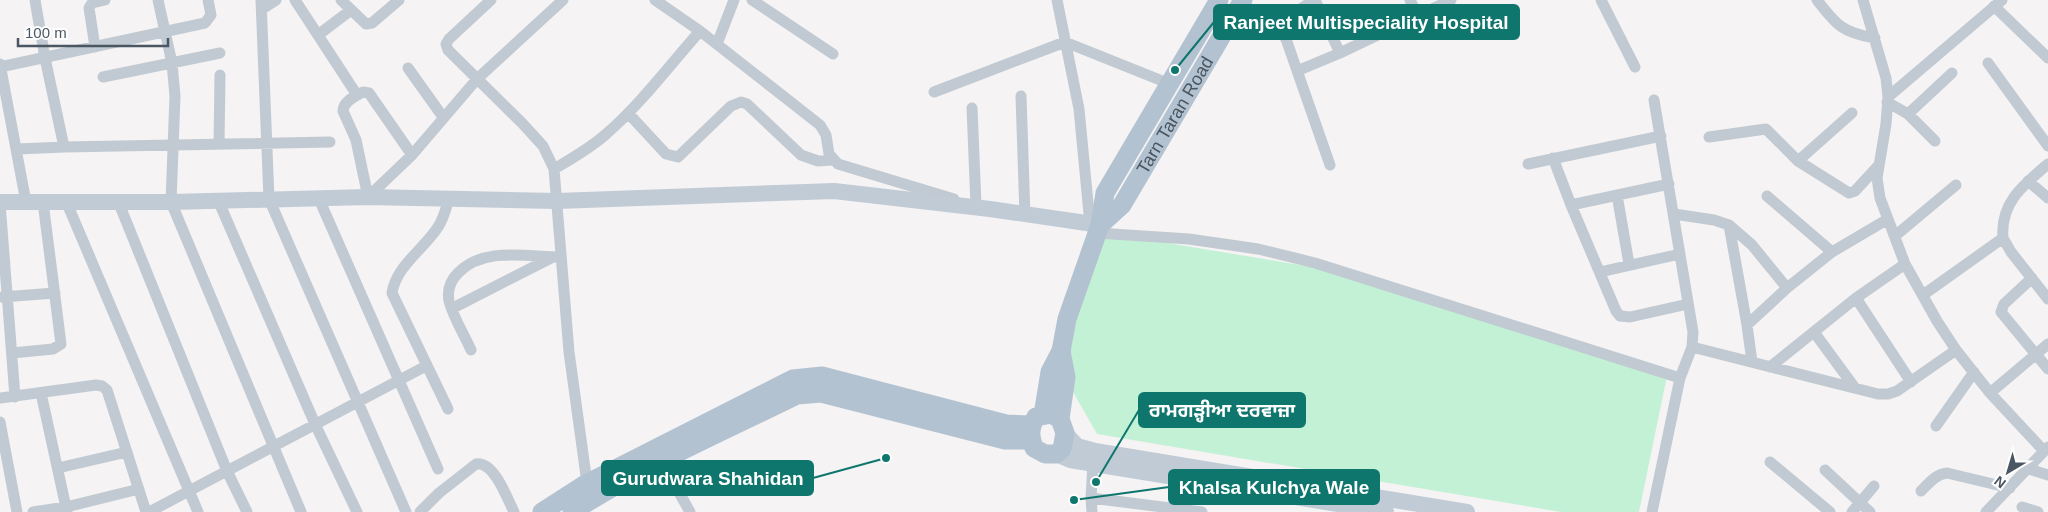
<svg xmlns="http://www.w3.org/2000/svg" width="2048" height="512" font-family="Helvetica,'Noto Sans Gurmukhi',sans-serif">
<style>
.green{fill:#c3f1d5}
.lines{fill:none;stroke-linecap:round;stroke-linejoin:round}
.minor{stroke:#c1cad2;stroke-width:11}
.secondary{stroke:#c1cbd6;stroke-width:16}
.primary{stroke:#b3c2d1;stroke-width:19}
.labels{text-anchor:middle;stroke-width:4;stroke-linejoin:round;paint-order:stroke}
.street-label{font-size:18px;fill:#4a5661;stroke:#fff}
.leader{fill:none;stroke:#0f766e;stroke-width:2}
.callout-dot{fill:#0f766e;stroke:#fff;stroke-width:2}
.callout{fill:#0f766e;stroke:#0f766e;stroke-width:2}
.callout-label{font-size:19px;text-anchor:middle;font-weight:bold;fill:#fff}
</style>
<rect width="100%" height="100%" fill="#f5f3f3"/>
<path class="green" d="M 1107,233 L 1324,269 L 1668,371 L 1639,512 L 1561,512 L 1097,434 L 1065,378 L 1067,322 Z"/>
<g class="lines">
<path class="minor" d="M 35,0 L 45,58 L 64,147
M 158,0 L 172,63 L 175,96 L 171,202 L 301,512
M 261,0 L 269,199 L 406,512
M 295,0 L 357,95
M 341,0 L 366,24 L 372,23 L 399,0
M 491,0 L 449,39 L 446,44 L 448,50 L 522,123 L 543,146 L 554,169 L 569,352 L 587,483
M 655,0 L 700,31 L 820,125 L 826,135 L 829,154 L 838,164 L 954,199
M 752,0 L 833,54
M 1057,0 L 1079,109 L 1090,224
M 1315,0 L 1340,53 L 1451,0
M 1410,0 L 1418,16
M 1601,0 L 1635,67
M 1817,0 C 1836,25 1843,33 1875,38
M 1863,0 L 1886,78 L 1888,97 L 1886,124 L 1877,178 L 1880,198 L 1905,264 L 1937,321 L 1956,350 L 1990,393 L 2044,451
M 1241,4 C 1258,14 1276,22 1286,39 L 1330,165
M 1994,6 L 2048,58
M 262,9 L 276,0
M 1283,34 L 1299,10 L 1314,0
M 318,35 L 351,10
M 717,44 L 734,0
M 95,47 L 89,8 L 92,3 L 105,0
M 1988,63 L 2048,146
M 0,64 L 26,202
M 0,67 L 205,23 L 211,15 L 208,0
M 408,68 L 443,117
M 1297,71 L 1340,53
M 103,77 L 220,53
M 934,92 L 1065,42 L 1170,84
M 1021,96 L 1025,216
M 1888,97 L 2002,0
M 1654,100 L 1693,332 L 1692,347 L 1878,394 L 1888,394 L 1897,391 L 1956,350
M 1887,102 L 1908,114 L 1935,141
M 972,108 L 976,205
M 628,113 L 666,154 L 678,157 L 731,106 L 741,102 L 747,104 L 801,155 L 818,161 L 832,160
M 1908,114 L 1952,73
M 1709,137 L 1766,129 L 1798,161 L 1849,193 L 1855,191 L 1878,166
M 219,144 L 220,75
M 18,149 L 64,147 L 330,142
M 1553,158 L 1571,205
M 1798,161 L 1852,113
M 1528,164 L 1661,136
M 554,169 C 571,159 589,149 605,135 C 640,105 669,66 700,31
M 2028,181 L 2048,198
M 1669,184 L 1571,205 L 1616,311 L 1620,316 L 1630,317 L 1688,304
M 1617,195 L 1629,264
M 1767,196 L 1832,252
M 368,197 L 412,155 L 477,79 L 563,0
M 368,197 L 356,140 L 343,111 C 343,101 356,96 363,92 L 369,93 L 412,155
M 319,199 L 438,469
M 218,200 L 315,424 L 357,512
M 66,201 L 198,512
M 118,201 L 227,471 L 247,512
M 0,203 L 15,397
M 1674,214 L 1714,220 L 1729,225 L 1747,325 L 1752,362
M 1729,225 L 1752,245 L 1787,288 L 1747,325
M 1097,233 L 1189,239 L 1258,249 L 1315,263 L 1680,378
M 1895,236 L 1956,185
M 2003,238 C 2000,203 2023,185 2048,164
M 1600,272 L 1680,254
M 2032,278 L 2004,304 L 2001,312 L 2048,369
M 1787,288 L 1832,252 L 1888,219
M 1923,295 L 2003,238 L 2011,252 L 2048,299
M 2,297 L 55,293
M 1856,298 L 1911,382
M 453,308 L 551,258
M 1814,332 L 1855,388
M 471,350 C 464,334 453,317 449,301 C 447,290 451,280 458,273 C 484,246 527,257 561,257
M 12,353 L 53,349 L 61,344 L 43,202
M 1770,367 L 1856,298 L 1905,264
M 41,393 L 67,512
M 1990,393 L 2048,344
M 0,398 L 96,385 L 102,386 L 107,390 L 146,512
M 448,409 L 392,293 C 396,266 424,249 438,227 C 444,218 446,208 449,198
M 0,422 L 17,512
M 1936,426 L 1974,372
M 662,462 L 690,512
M 1770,462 L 1830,512
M 58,468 L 127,452
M 2029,469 L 2048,475
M 1825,470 L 1870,512
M 1921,491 C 1929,483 1936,474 1947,473 L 2010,488
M 1091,498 L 1202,512
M 2022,507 L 2038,512
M 33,512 L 66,507 L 139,489
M 149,512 L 426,366
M 420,512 L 439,493 L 476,464 C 494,461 507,498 514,512
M 1092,512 L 1091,498 L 1093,463
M 1652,512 L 1680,378 L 1692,347
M 1852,512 L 1874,486
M 1986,512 L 2048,447"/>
<path class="secondary" d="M 0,202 L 171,202 L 368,197 L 557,201 L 834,191 L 990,209 L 1100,225
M 1065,433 L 1077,446 L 1095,451 L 1467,512
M 1056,454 L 1070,460 L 1386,512"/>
<g class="primary">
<path id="s1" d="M 1100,225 L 1122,205 L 1243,0"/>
<path d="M 1043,415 L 1050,372 L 1061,351 L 1067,319 L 1100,225 L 1105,193 L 1219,0"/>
<path d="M 1060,419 L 1051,414 L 1036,417 C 1029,429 1030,436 1034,448 L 1045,454 L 1056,454 L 1062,449 L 1065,433 L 1060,419 L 1066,377 L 1061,351"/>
<path d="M 542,512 L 584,485 L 793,379 L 822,376 L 1006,424 L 1032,425"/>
<path d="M 572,512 C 643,466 722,432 797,395 L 821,393 L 1005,440 L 1031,440"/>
</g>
</g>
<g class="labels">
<g class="street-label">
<text dy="6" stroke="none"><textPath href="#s1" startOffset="134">Tarn Taran Road</textPath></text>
</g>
</g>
<path class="leader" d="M1175 70L1214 22M1096 482L1139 410M886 458L813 478M1074 500L1169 487"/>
<g class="callout-dot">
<circle cx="1175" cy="70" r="5"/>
<circle cx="1096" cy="482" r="5"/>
<circle cx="886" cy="458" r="5"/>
<circle cx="1074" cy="500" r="5"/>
</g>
<g class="callout">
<rect x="1214" y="5" width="305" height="34" rx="5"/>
<rect x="1139" y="393" width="166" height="34" rx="5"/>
<rect x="602" y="461" width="211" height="34" rx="5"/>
<rect x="1169" y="470" width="210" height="34" rx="5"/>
</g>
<g class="callout-label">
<text x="1366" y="29">Ranjeet Multispeciality Hospital</text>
<text x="1222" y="417">ਰਾਮਗੜ੍ਹੀਆ ਦਰਵਾਜ਼ਾ</text>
<text x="708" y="485">Gurudwara Shahidan</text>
<text x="1274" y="494">Khalsa Kulchya Wale</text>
</g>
<g transform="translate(2008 472) rotate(218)" stroke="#ffffff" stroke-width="4" paint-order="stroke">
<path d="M0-4L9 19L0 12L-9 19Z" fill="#4a5661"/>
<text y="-8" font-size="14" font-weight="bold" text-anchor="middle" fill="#4a5661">N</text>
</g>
<path d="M18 38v8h150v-8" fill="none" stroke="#4a5661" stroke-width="2.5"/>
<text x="25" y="38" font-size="15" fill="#4a5661" stroke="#ffffff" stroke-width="4" paint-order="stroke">100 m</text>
</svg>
